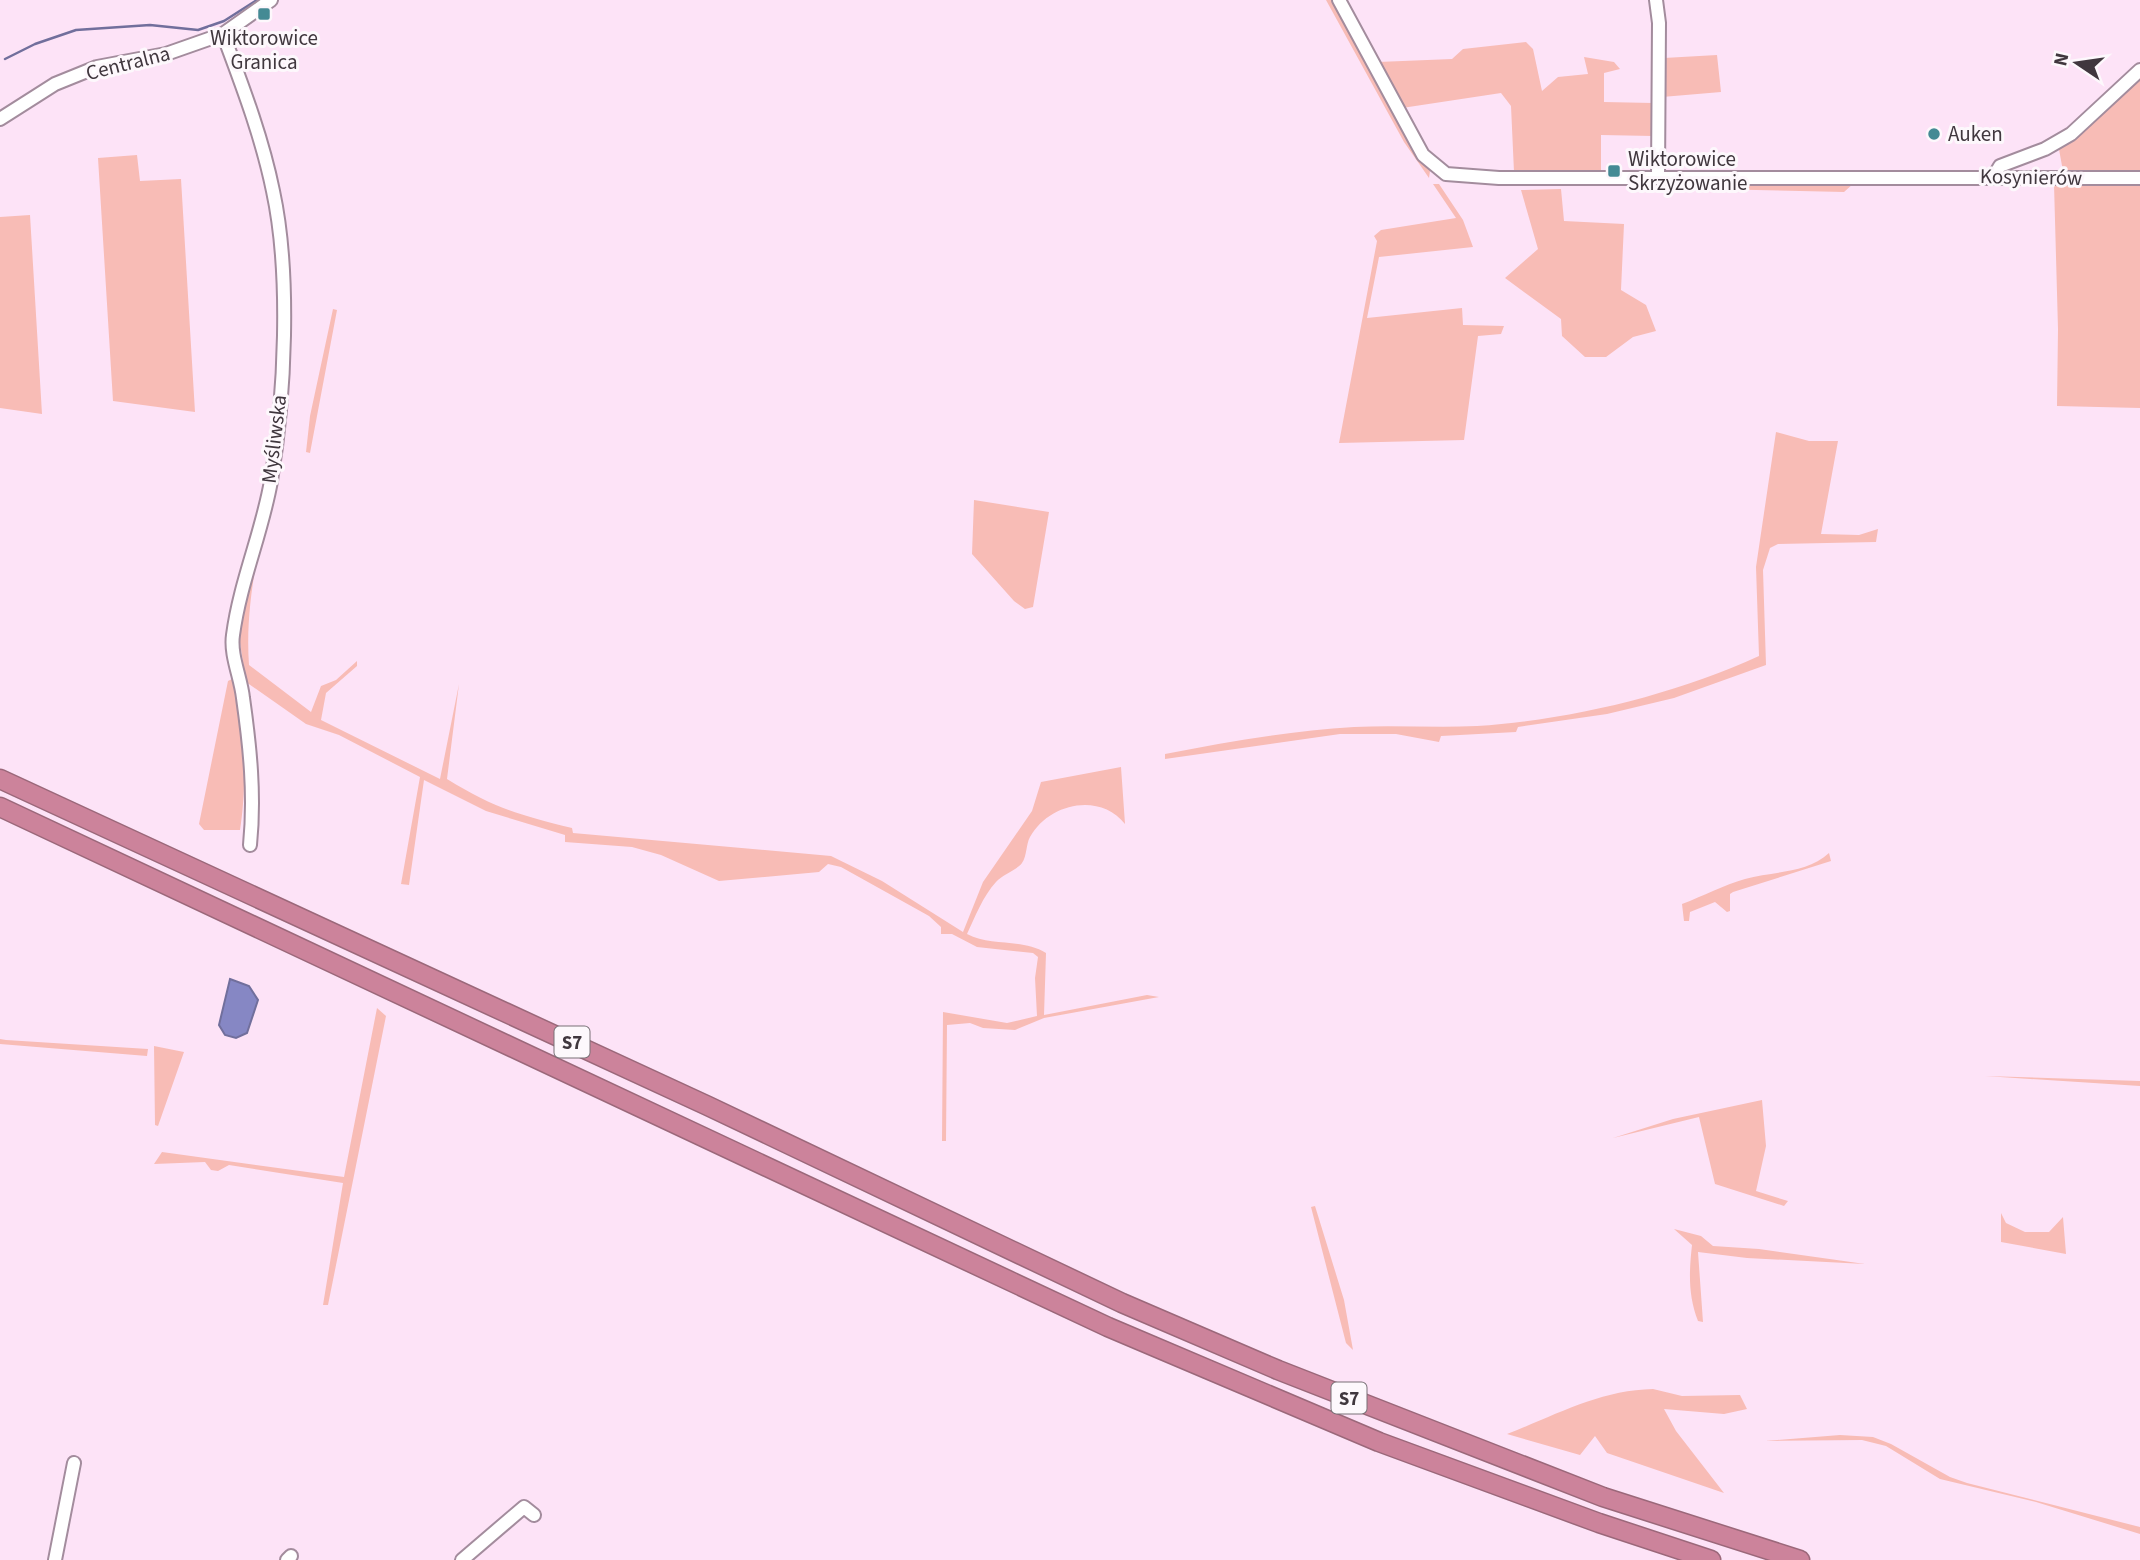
<svg xmlns="http://www.w3.org/2000/svg" width="2140" height="1560" font-family="'Source Sans 3',sans-serif">
<style>
.green{fill:#f8bcb6}
.water{fill:#8687c4;stroke:#716f9c;stroke-width:2}
.lines{fill:none;stroke-linecap:round;stroke-linejoin:round}
.stream{stroke:#716f9c;stroke-width:2.5}
.minor-casing{stroke:#a38c9d;stroke-width:16}
.highway-casing{stroke:#9b687a;stroke-width:21}
.minor{stroke:#fff;stroke-width:12}
.highway{stroke:#cc839b;stroke-width:18}
.poi-dot{fill:#448a94;stroke:#fdf8fc;stroke-width:2.5}
.labels{text-anchor:middle;stroke-width:6;stroke-linejoin:round;paint-order:stroke}
.shield{fill:#fdf8fc;stroke:#797177;stroke-width:2}
.shield-label{font-size:19px;font-weight:bold;fill:#40373e}
.poi-label{font-size:21px;fill:#40373e;stroke:#fdf8fc;text-anchor:start}
.street-label{font-size:21px;fill:#40373e;stroke:#fdf8fc}
</style>
<rect width="100%" height="100%" fill="#fde3f7"/>
<path class="green" d="M 1326,0 L 1333,0 L 1408,140 L 1430,171 L 1429,178 L 1404,142 Z
M 1526,42 L 1533,49 L 1542,91 L 1558,77 L 1588,74 L 1584,57 L 1614,62 L 1620,69 L 1604,73 L 1604,102 L 1653,103 L 1653,136 L 1601,135 L 1601,173 L 1514,172 L 1511,106 L 1501,93 L 1402,108 L 1378,62 L 1452,59 L 1463,49 Z
M 1717,55 L 1721,92 L 1662,97 L 1664,58 Z
M 2140,74 L 2140,171 L 2063,171 L 2058,144 Z
M 137,155 L 140,181 L 181,179 L 195,412 L 113,401 L 98,158 Z
M 1854,183 L 1844,192 L 1708,189 L 1710,184 Z
M 1433,184 L 1439,184 L 1463,220 L 1473,247 L 1379,257 L 1367,318 L 1462,308 L 1463,325 L 1504,326 L 1501,334 L 1478,336 L 1464,440 L 1339,443 L 1377,241 L 1374,236 L 1381,230 L 1456,218 Z
M 2054,184 L 2140,184 L 2140,408 L 2057,406 L 2058,329 Z
M 1561,189 L 1564,221 L 1624,224 L 1621,290 L 1646,305 L 1656,331 L 1633,337 L 1606,357 L 1585,357 L 1562,336 L 1561,319 L 1505,278 L 1538,249 L 1521,190 Z
M 30,215 L 42,414 L 0,408 L 0,217 Z
M 333,309 L 337,310 L 310,453 L 306,452 L 310,416 Z
M 281,414 L 287,416 C 273,497 243,583 249,665 L 311,712 L 321,686 L 336,680 L 357,661 L 357,666 L 326,693 L 321,720 L 440,779 L 459,684 L 447,779 C 494,808 519,815 572,828 L 573,833 L 831,856 L 882,881 L 963,932 L 983,882 L 1032,811 L 1041,782 L 1121,767 L 1125,824 C 1100,792 1049,803 1030,837 C 1026,844 1027,856 1022,863 C 1017,870 1003,874 996,882 C 983,896 975,917 967,934 C 992,947 1023,938 1046,953 L 1044,1015 L 1147,995 L 1159,997 L 1044,1018 L 1015,1030 L 983,1028 L 970,1023 L 947,1025 L 946,1141 L 942,1141 L 943,1012 L 1007,1023 L 1037,1016 L 1035,978 L 1038,957 L 1033,953 L 977,947 L 952,934 L 941,934 L 941,927 L 929,916 L 841,867 L 828,864 L 819,872 L 719,881 L 661,855 L 632,847 L 565,842 L 565,835 L 486,811 L 424,780 L 409,885 L 401,884 L 420,777 L 339,735 L 306,724 L 246,682 L 239,636 L 243,594 Z
M 1776,432 L 1809,441 L 1838,441 L 1821,534 L 1859,535 L 1878,529 L 1876,542 L 1778,544 L 1770,548 L 1763,570 L 1766,665 L 1674,698 L 1607,714 L 1518,727 L 1516,732 L 1441,736 L 1439,742 L 1396,734 L 1340,734 L 1165,759 L 1165,754 C 1227,742 1290,731 1354,727 C 1395,725 1436,728 1477,726 C 1570,720 1674,695 1759,656 L 1756,567 Z
M 974,500 L 1049,512 L 1033,607 L 1025,609 L 1014,601 L 972,554 Z
M 232,679 C 246,721 247,787 240,830 L 204,830 L 199,824 L 228,681 Z
M 1829,853 L 1831,861 L 1733,892 L 1730,894 L 1730,911 L 1727,912 L 1715,902 L 1690,912 L 1689,921 L 1684,921 L 1682,904 C 1703,896 1724,885 1745,879 C 1773,871 1806,874 1829,853 Z
M 377,1008 L 386,1016 L 328,1305 L 323,1305 L 343,1183 L 229,1165 L 218,1171 L 211,1170 L 205,1162 L 154,1164 L 162,1152 L 344,1177 Z
M 0,1039 L 6,1040 L 148,1049 L 147,1056 L 0,1044 Z
M 154,1046 L 184,1052 L 158,1126 L 155,1125 Z
M 1985,1076 L 2140,1081 L 2140,1086 Z
M 1762,1100 L 1766,1146 L 1756,1191 L 1788,1201 L 1784,1206 L 1715,1184 L 1699,1117 L 1613,1138 L 1673,1119 Z
M 1315,1206 L 1344,1300 L 1353,1350 L 1346,1343 L 1311,1207 Z
M 2001,1213 L 2006,1223 L 2025,1232 L 2049,1232 L 2063,1217 L 2066,1254 L 2001,1242 Z
M 1674,1229 L 1701,1236 L 1713,1246 L 1759,1249 L 1865,1264 L 1747,1258 L 1698,1252 L 1703,1322 L 1698,1321 C 1688,1295 1689,1272 1692,1245 Z
M 1653,1389 L 1682,1396 L 1740,1395 L 1747,1409 L 1724,1414 L 1664,1409 L 1676,1431 L 1724,1493 L 1607,1453 L 1595,1436 L 1580,1455 L 1507,1434 C 1556,1415 1600,1390 1653,1389 Z
M 1840,1435 L 1873,1437 L 1891,1444 L 1950,1477 L 1967,1483 L 2140,1527 L 2140,1534 L 2036,1502 L 1940,1479 L 1886,1446 L 1862,1440 L 1765,1441 Z"/>
<path class="water" d="M 230,979 L 249,986 L 258,1000 L 247,1033 L 236,1038 L 225,1035 L 219,1025 Z"/>
<g class="lines">
<path class="stream" d="M 5,59 L 35,44 L 76,30 L 150,25 L 198,30 L 224,21 L 257,0"/>
<g class="minor-casing">
<path id="minor" d="M 1339,0 L 1423,155 L 1446,174 L 1499,178 L 2140,178
M 1656,0 L 1659,23 L 1658,176
M 223,34 C 242,85 262,137 273,191 C 291,274 285,397 271,481 C 262,533 240,582 233,635 C 230,655 241,678 243,698 C 250,747 255,795 250,845
M 0,119 L 55,84 L 97,67 L 166,54 L 223,34 L 271,0
M 1994,176 L 2000,166 L 2045,149 L 2071,134 L 2140,70
M 55,1560 L 74,1463
M 287,1560 L 291,1556
M 462,1560 L 524,1507 L 534,1515"/>
</g>
<g class="highway-casing">
<path id="highway" d="M 0,779 L 708,1106 L 1122,1303 L 1278,1370 L 1603,1497 L 1800,1560
M 0,807 L 1108,1327 L 1379,1442 L 1599,1523 L 1711,1560"/>
</g>
<use href="#minor" class="minor"/>
<use href="#highway" class="highway"/>
</g>
<g class="poi-dot">
<rect x="257" y="7" width="14" height="14" rx="3.5"/>
<circle cx="1934" cy="134" r="7"/>
<rect x="1607" y="164" width="14" height="14" rx="3.5"/>
</g>
<g class="labels">
<g class="shield">
<rect x="554.5" y="1026.5" width="35" height="31" rx="5"/>
<rect x="1331.5" y="1382.5" width="35" height="31" rx="5"/>
</g>
<g class="shield-label">
<text x="572" y="1049">S7</text>
<text x="1349" y="1405">S7</text>
</g>
<g class="poi-label">
<text x="264" y="45" text-anchor="middle">Wiktorowice<tspan x="264" dy="24">Granica</tspan></text>
<text x="1948" y="141">Auken</text>
<text x="1628" y="166">Wiktorowice<tspan x="1628" dy="24">Skrzyżowanie</tspan></text>
</g>
<g class="street-label">
<text transform="translate(128 63) rotate(-14)" y="7">Centralna</text>
<text transform="translate(2031 177) rotate(1)" y="7">Kosynierów</text>
<text transform="translate(274 439) rotate(-83)" y="7">Myśliwska</text>
</g>
</g>
<g transform="translate(2077 63) rotate(283)" stroke="#fdf8fc" stroke-width="5" paint-order="stroke">
<path d="M0-5L12 26L0 18L-12 26Z" fill="#40373e"/>
<text y="-10" font-size="19" font-weight="bold" text-anchor="middle" fill="#40373e">N</text>
</g>
</svg>
